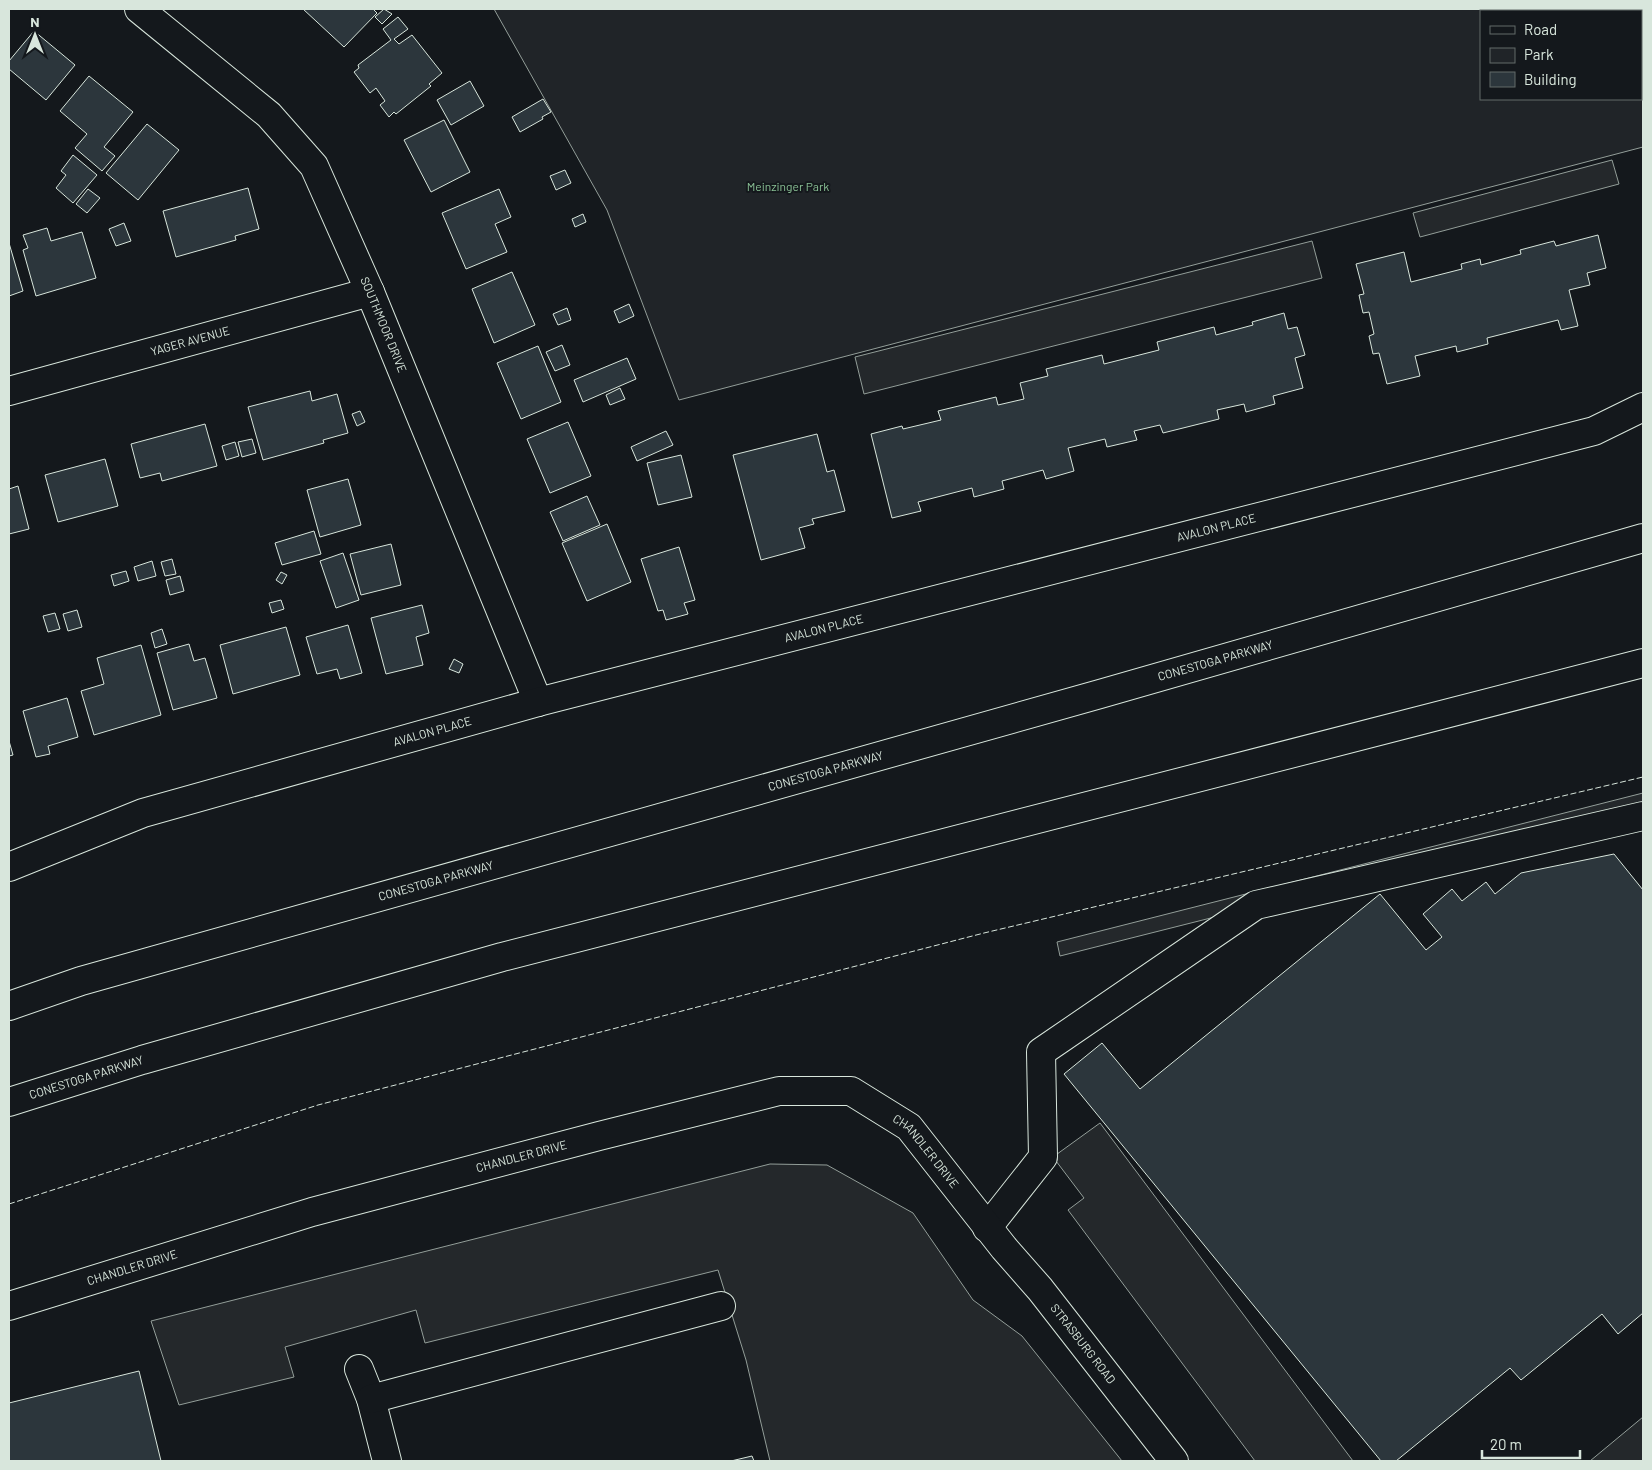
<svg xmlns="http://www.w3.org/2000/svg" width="1652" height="1470" font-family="Barlow,sans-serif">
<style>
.green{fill:#202428;stroke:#939e99;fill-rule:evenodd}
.parking{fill:#24282b;stroke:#939e99}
.building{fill:#2c363c;stroke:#d8e6dc}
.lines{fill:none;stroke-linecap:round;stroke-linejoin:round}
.minor-casing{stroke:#d8e6dc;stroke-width:30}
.highway-casing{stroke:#d8e6dc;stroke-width:30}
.minor{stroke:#14181c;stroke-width:28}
.highway{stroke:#14181c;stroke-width:28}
.fence{stroke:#d8e6dc;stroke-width:1;stroke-dasharray:6 2.5;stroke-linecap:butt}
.labels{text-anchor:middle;stroke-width:4;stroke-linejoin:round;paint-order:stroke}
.park-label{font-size:12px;fill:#8ac095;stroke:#14181c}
.street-label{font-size:12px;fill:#d8e6dc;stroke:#14181c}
</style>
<rect width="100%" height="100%" fill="#14181c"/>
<path class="green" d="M 494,9 L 1643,9 L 1643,147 L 679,400 L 607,210 ZM 1641,11 L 1641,99 L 1481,99 L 1481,11 Z"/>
<path class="parking" d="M 1612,160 L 1619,184 L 1420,237 L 1413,213 Z
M 1312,241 L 1322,278 L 864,394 L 855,357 Z
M 1643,793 L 1643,809 L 1060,956 L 1057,942 Z
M 1100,1123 L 1353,1461 L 1255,1461 L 1068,1210 L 1084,1198 L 1053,1157 Z
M 770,1164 L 827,1165 L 913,1213 L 973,1300 L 1022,1336 L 1122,1461 L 770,1461 L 746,1360 L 718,1270 L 425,1343 L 416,1310 L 285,1347 L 294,1377 L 179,1405 L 151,1321 Z
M 1643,1417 L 1643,1461 L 1590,1461 Z"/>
<path class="building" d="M 303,9 L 373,9 L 377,13 L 344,47 Z
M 384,9 L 392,14 L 382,24 L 375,17 Z
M 398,17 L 408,29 L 394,39 L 399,44 L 412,35 L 442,73 L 429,84 L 431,86 L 396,114 L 394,112 L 389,117 L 380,105 L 385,101 L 376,88 L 370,93 L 354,72 L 359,68 L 358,65 L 391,40 L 383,29 Z
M 34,31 L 75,65 L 46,100 L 9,69 L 9,61 Z
M 89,76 L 133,112 L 104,147 L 115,156 L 102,171 L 75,148 L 87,134 L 60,111 Z
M 470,81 L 484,106 L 451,125 L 437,100 Z
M 543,99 L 551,112 L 542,117 L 543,119 L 520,132 L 512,117 Z
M 444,120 L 470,172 L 431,192 L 404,140 Z
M 147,124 L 179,150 L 138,200 L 106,173 Z
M 73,155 L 97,175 L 73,203 L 56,188 L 66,175 L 61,171 Z
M 565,170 L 571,183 L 556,190 L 550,176 Z
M 248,188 L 259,229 L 235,236 L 236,240 L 176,257 L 163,211 Z
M 88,189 L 100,198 L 87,213 L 76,204 Z
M 499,189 L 511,217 L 495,224 L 507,252 L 466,269 L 442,213 Z
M 583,214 L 586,222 L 575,227 L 572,219 Z
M 124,223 L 131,241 L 116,246 L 109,229 Z
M 47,228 L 51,241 L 82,232 L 96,278 L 36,296 L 23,250 L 28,248 L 23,235 Z
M 1598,235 L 1606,268 L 1587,273 L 1590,285 L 1569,290 L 1578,326 L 1561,330 L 1558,320 L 1487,338 L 1488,344 L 1457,352 L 1456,346 L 1415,356 L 1420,376 L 1387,384 L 1379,353 L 1373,354 L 1369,336 L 1374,334 L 1369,312 L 1363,313 L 1359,295 L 1364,294 L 1356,264 L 1404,252 L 1411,282 L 1462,269 L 1461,264 L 1480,259 L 1481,265 L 1521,254 L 1520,250 L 1554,241 L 1556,246 Z
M 9,243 L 23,291 L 9,296 Z
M 512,272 L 535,325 L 494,343 L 472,289 Z
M 629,304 L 634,316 L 619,323 L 614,311 Z
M 567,308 L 571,320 L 558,325 L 553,314 Z
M 1284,313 L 1288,329 L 1297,327 L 1305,355 L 1295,358 L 1303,388 L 1273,396 L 1275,404 L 1246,412 L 1244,404 L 1217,410 L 1219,419 L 1163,433 L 1160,425 L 1134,431 L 1137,440 L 1107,447 L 1105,439 L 1068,448 L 1074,471 L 1046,479 L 1043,470 L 1002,481 L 1004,489 L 974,497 L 972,488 L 918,502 L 921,511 L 892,518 L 871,434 L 902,426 L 903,429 L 941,420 L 938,411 L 996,397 L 998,405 L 1024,399 L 1020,383 L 1048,376 L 1046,369 L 1102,355 L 1104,364 L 1159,350 L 1157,342 L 1214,327 L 1216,335 L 1253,325 L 1252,322 Z
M 562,345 L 570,365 L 555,371 L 546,352 Z
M 538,346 L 561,402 L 521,419 L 497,363 Z
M 627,358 L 636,379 L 583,402 L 574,380 Z
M 620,388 L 625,399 L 610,405 L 606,395 Z
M 310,391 L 312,401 L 337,394 L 348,433 L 323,440 L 324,443 L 263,460 L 248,407 Z
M 360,411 L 365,422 L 357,426 L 352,414 Z
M 568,422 L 591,476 L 550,493 L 527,439 Z
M 205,424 L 217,466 L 162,481 L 160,473 L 140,478 L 131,444 Z
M 666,431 L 673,445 L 637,461 L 631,447 Z
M 817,434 L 827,472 L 834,470 L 845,511 L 812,519 L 814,524 L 799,528 L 805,548 L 761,560 L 733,455 Z
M 252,439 L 256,453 L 242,457 L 238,442 Z
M 235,442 L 239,456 L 226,460 L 222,446 Z
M 681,455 L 692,497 L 658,505 L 647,463 Z
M 105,459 L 118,506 L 58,522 L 45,475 Z
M 348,479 L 361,525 L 320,537 L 307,490 Z
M 18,486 L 29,529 L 9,534 L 9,489 Z
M 587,496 L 600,525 L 563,541 L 550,512 Z
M 607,524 L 631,582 L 587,601 L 562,543 Z
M 314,531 L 321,554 L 282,565 L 275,543 Z
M 391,544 L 401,585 L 361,595 L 350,554 Z
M 679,547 L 695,600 L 684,603 L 688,614 L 666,620 L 663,610 L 658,611 L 641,559 Z
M 343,553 L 359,600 L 336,608 L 320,561 Z
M 172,559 L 176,574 L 165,576 L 161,562 Z
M 152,561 L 156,576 L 138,581 L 134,567 Z
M 126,571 L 129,581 L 114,586 L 111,575 Z
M 281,572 L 287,575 L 282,584 L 276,580 Z
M 180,576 L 184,591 L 170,595 L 166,580 Z
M 281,600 L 284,609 L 272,613 L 269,603 Z
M 422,605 L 429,633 L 416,637 L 423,665 L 386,674 L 371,618 Z
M 77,610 L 82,627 L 68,631 L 63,614 Z
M 55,613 L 60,629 L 48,632 L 43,616 Z
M 348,625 L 362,673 L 340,679 L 337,669 L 317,674 L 306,637 Z
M 286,627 L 300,675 L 233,694 L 220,645 Z
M 162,629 L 167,644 L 155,648 L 151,633 Z
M 189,644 L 194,661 L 205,658 L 217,698 L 173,710 L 157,653 Z
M 141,645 L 161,715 L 94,735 L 81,691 L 104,684 L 97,658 Z
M 454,659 L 463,664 L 459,673 L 449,669 Z
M 67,698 L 78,737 L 48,746 L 50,754 L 36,757 L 23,711 Z
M 9,741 L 13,755 L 9,756 Z
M 1614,854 L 1643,890 L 1643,1313 L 1618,1334 L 1602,1314 L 1521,1380 L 1510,1368 L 1396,1461 L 1381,1461 L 1064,1074 L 1102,1043 L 1140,1089 L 1380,894 L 1426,950 L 1442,937 L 1423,914 L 1452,889 L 1462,901 L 1486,882 L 1495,894 L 1521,873 Z
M 139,1371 L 161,1461 L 9,1461 L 9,1403 Z
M 752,1456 L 754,1461 L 731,1461 Z"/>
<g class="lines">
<g class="minor-casing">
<g id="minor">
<path id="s1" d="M 139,9 L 269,115 L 314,166 L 370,292 L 538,702"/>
<path id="s2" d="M 9,391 L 370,292"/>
<path id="s3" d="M 9,867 L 143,813 L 538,702 L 1594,431 L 1643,407"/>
<path d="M 987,1228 L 1043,1157 L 1041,1052 L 1256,905 L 1643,816"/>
<path id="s4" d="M 9,1306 L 312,1212 L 599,1136 L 779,1091 L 851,1091 L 909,1127 L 1004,1248 L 1040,1289 L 1174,1461"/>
<path d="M 359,1369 L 371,1399 L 387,1461"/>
<path d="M 371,1399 L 721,1306"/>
</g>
</g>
<g class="highway-casing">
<g id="highway">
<path id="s5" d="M 9,1006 L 81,981 L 1100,694 L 1643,538"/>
<path id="s6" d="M 9,1102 L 142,1060 L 502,957 L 1643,663"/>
</g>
</g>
<use href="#minor" class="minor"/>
<use href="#highway" class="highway"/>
<path class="fence" d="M 9,1204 L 318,1105 L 984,933 L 1643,777"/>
</g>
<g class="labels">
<g class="park-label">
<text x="788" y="191">Meinzinger Park</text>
</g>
<g class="street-label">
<text dy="4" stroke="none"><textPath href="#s1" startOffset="409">SOUTHMOOR DRIVE</textPath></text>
<text dy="4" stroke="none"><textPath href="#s2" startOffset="188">YAGER AVENUE</textPath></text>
<text dy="4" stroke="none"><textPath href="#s3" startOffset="1255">AVALON PLACE</textPath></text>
<text dy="4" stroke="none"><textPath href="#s3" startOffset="850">AVALON PLACE</textPath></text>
<text dy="4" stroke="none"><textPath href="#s5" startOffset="1255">CONESTOGA PARKWAY</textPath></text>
<text dy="4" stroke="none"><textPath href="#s3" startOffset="445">AVALON PLACE</textPath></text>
<text dy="4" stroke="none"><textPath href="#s5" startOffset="850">CONESTOGA PARKWAY</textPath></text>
<text dy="4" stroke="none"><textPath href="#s5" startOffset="445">CONESTOGA PARKWAY</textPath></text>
<text dy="4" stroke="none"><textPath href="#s6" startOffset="81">CONESTOGA PARKWAY</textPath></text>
<text dy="4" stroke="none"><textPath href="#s4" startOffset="969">CHANDLER DRIVE</textPath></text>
<text dy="4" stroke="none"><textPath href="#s4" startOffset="534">CHANDLER DRIVE</textPath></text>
<text dy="4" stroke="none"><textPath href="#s4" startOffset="129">CHANDLER DRIVE</textPath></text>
<text dy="4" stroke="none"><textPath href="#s4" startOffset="1218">STRASBURG ROAD</textPath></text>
</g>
</g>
<rect width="1652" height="1470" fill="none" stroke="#d8e6dc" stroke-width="20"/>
<rect x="1480" y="10" width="162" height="90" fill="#14181c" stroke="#626a69"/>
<rect x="1490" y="26" width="25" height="8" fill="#14181c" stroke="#626a69"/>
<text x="1524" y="35" font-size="15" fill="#d8e6dc">Road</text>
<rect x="1490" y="48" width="25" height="15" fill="#202428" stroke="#626a69"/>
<text x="1524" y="60" font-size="15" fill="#d8e6dc">Park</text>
<rect x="1490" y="72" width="25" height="15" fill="#2c363c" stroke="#626a69"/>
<text x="1524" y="85" font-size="15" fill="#d8e6dc">Building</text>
<g transform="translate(35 35)" stroke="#14181c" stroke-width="4" paint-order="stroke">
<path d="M0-4L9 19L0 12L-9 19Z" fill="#d8e6dc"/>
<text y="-8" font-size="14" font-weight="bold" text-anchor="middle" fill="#d8e6dc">N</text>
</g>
<path d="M1482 1450v8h98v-8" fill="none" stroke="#d8e6dc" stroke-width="2.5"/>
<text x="1490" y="1450" font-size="15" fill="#d8e6dc" stroke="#14181c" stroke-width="4" paint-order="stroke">20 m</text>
</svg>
